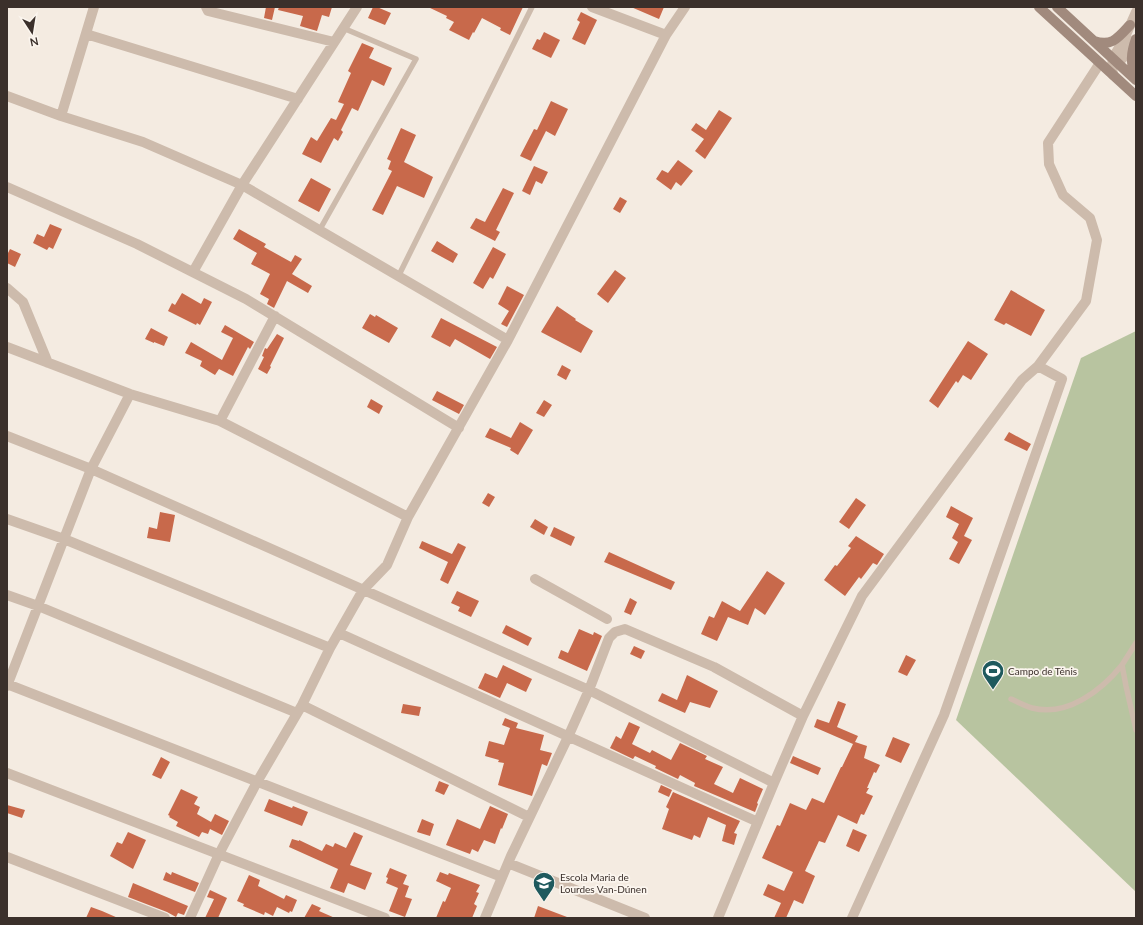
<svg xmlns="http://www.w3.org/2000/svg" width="1143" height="925" font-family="Lato,sans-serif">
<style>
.green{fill:#b8c4a0}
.building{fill:#c8694b}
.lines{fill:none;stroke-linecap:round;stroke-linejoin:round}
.lane{stroke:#cdbbac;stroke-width:5.5}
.street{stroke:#cdbbac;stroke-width:10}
.secondary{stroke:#a18a7d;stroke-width:10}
.labels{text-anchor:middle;stroke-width:3.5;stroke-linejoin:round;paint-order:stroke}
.poi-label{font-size:10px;fill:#3b302b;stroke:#fbf5ee;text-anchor:start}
</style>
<rect width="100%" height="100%" fill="#f4ebe1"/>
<path class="green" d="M 1136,331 L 1136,892 L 956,720 L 1081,358 Z"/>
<path class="building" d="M 266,7 L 275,7 L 272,20 L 264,18 Z
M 279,7 L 332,7 L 329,17 L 322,15 L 317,31 L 300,26 L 303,16 L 278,10 Z
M 373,7 L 377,7 L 391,13 L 385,25 L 368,18 Z
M 428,7 L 523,7 L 510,35 L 500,30 L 501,28 L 482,18 L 474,33 L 473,32 L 469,40 L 449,30 L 454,22 L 446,18 L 447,16 Z
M 631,7 L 664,7 L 659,19 Z
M 581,12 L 597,20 L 585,45 L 572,39 L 580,22 L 577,20 Z
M 544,32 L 560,40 L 551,58 L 532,49 L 537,39 L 540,40 Z
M 362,43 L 374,48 L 369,58 L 392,68 L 384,86 L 372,80 L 358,111 L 352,108 L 341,130 L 343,132 L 338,141 L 334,138 L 321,163 L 302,154 L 311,137 L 317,141 L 331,118 L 336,120 L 344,104 L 338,102 L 351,73 L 348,71 Z
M 551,101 L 568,109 L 555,136 L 546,131 L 531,161 L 520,156 L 534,129 L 537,130 Z
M 719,110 L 732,118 L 705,159 L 695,151 L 704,139 L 691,130 L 696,123 L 706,130 Z
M 401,128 L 416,135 L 404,162 L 433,177 L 424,198 L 397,186 L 383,215 L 372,210 L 392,171 L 388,169 L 391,161 L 387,159 Z
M 678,160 L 693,171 L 681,186 L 676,182 L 671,190 L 656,179 L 662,170 L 668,173 Z
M 534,166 L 548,172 L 542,184 L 536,181 L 530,195 L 522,191 Z
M 311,178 L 331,189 L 319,212 L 298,201 Z
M 503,188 L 514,193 L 496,230 L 500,232 L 495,241 L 470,228 L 476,218 L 485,222 Z
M 620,197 L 627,201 L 620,213 L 613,209 Z
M 50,224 L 62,229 L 53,249 L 49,247 L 47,250 L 33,243 L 37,234 L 44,237 Z
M 239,229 L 266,244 L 264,247 L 291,262 L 295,255 L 302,259 L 292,274 L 312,286 L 308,293 L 287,281 L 274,308 L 267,304 L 269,299 L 260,294 L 270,274 L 251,264 L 257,253 L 233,239 Z
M 437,241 L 458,254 L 453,263 L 431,251 Z
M 493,247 L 506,254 L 493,279 L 490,277 L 483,289 L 473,283 Z
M 10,249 L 21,254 L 15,267 L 7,263 L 7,255 Z
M 615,270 L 626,278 L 608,303 L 597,294 Z
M 507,286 L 524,295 L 507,327 L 501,324 L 509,311 L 498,304 Z
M 1011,290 L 1045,310 L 1031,336 L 1006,323 L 1004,325 L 994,320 Z
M 182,293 L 201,304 L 204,298 L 212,302 L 200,325 L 197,323 L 196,325 L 168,311 L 172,303 L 175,305 Z
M 557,306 L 576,319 L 575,320 L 593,331 L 581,353 L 541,332 Z
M 370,314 L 375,317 L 376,315 L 398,328 L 389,343 L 362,328 Z
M 441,318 L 497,347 L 490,359 L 455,339 L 450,347 L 431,337 Z
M 225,325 L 254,342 L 250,349 L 248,347 L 233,376 L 219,369 L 215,375 L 200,366 L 202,361 L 185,353 L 191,342 L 222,360 L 233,338 L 221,332 Z
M 151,328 L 168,337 L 164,346 L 154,342 L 154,343 L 145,339 Z
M 277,334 L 284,338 L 270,366 L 271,367 L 267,374 L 258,369 L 264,357 L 262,356 L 265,348 L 267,349 Z
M 968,341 L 988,354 L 971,380 L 963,375 L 958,383 L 956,381 L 938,408 L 929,401 Z
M 562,365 L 571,370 L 566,380 L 557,375 Z
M 437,391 L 464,405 L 459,414 L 432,400 Z
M 371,399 L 383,406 L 379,414 L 367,407 Z
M 544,400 L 552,405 L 544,417 L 536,413 Z
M 520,422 L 533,430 L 518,455 L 510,450 L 511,448 L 485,437 L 490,428 L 511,438 Z
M 1009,432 L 1031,444 L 1027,451 L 1004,440 Z
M 488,493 L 495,497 L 489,507 L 482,503 Z
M 856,498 L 866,505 L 849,529 L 839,522 Z
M 951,506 L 973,518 L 964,536 L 972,540 L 959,564 L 949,559 L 958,542 L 952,538 L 959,524 L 946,517 Z
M 160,512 L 175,515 L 170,542 L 147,538 L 149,527 L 157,529 Z
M 535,519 L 548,527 L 544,535 L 530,527 Z
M 554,527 L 575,537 L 571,546 L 550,536 Z
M 856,536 L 884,554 L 877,565 L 873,563 L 861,579 L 859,577 L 845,596 L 824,580 L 835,565 L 837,566 L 851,548 L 848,546 Z
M 422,541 L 452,554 L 458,543 L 466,547 L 448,584 L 440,580 L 448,562 L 419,548 Z
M 609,552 L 675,582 L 671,590 L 604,562 Z
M 767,571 L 785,583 L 765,615 L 755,608 L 748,625 L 728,617 L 717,641 L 701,634 L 709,616 L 714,618 L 722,601 L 740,611 Z
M 457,591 L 479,601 L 471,617 L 458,611 L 460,607 L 451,603 Z
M 630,598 L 637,602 L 631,615 L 624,612 Z
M 506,625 L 532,638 L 528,646 L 502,633 Z
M 579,629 L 593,635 L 594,632 L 602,636 L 587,671 L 558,658 L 561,650 L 568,653 Z
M 634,646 L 645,651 L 641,659 L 630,654 Z
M 906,655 L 916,660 L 907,676 L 898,672 Z
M 503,665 L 532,679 L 526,692 L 507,683 L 500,698 L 478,688 L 485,673 L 497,678 Z
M 687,675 L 718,691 L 710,708 L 690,702 L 685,713 L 658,701 L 662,693 L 677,700 Z
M 838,701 L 846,704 L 837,727 L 858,736 L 855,742 L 867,746 L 864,758 L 880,765 L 876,773 L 874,772 L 867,788 L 869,788 L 866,793 L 873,796 L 864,815 L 861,814 L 857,824 L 838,815 L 825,843 L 819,841 L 805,871 L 815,876 L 803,904 L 794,900 L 786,918 L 774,918 L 781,903 L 763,895 L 768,884 L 784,891 L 793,872 L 762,858 L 777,825 L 780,826 L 790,803 L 806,810 L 812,798 L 824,803 L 841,767 L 842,767 L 853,744 L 814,727 L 817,719 L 829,723 Z
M 403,704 L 421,707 L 419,716 L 401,713 Z
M 505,718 L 518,723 L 516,728 L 544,735 L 540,750 L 552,753 L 547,766 L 542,764 L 532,796 L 498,785 L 504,763 L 498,762 L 499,760 L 485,756 L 489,741 L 504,745 L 510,728 L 502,725 Z
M 629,722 L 640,727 L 632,744 L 650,753 L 652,750 L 671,760 L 680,743 L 707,756 L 705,759 L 723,767 L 714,784 L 733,793 L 740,778 L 763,789 L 757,803 L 758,804 L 755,812 L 694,786 L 695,783 L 680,775 L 678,779 L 655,768 L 656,766 L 635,756 L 633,759 L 610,748 L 616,736 L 621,739 Z
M 893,737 L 910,744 L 901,763 L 885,756 Z
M 793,756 L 821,768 L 818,775 L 790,763 Z
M 161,757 L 170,762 L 161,779 L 152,775 Z
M 439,781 L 449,785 L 444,795 L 435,791 Z
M 661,785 L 672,790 L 669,797 L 658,792 Z
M 181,789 L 198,797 L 194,804 L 200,807 L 197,814 L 211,822 L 215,814 L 229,821 L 222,835 L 210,829 L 208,834 L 202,832 L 199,837 L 176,826 L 178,822 L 169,817 L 170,816 L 168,815 Z
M 673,792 L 740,821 L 734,833 L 737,834 L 734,845 L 722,841 L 726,825 L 708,817 L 700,838 L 694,835 L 692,840 L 662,829 L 669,809 L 666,807 Z
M 269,799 L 292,808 L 293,806 L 308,812 L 302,826 L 264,811 Z
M 7,805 L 25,810 L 22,818 L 7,813 Z
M 490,806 L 508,814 L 502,829 L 501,828 L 495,844 L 484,840 L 478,852 L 472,849 L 470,854 L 446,845 L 457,819 L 480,829 Z
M 422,819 L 434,824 L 430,836 L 417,832 Z
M 853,829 L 867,835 L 859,852 L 846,846 Z
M 128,832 L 146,840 L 133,869 L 110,856 L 117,842 L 122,844 Z
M 354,832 L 363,836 L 350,865 L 372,873 L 365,890 L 348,883 L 344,893 L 330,888 L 338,869 L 289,847 L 292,839 L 299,841 L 299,840 L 322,851 L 326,844 L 333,847 L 335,843 L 346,848 Z
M 390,868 L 407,875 L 403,884 L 409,886 L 405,897 L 412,899 L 405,917 L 389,911 L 398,888 L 386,883 L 388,878 L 386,877 Z
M 166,872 L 171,875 L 172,872 L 199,883 L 195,892 L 163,880 Z
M 440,872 L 448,875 L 449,873 L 480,885 L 476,892 L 479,893 L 474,904 L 477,906 L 472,918 L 436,918 L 443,901 L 445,902 L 451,888 L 436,881 Z
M 249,875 L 260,880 L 258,886 L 284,899 L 286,895 L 297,900 L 292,912 L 290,911 L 289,913 L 277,907 L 273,916 L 265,912 L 264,915 L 243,906 L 244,904 L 237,901 Z
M 133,883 L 188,906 L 184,915 L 178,913 L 176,917 L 167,912 L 128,897 Z
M 210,890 L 227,898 L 218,918 L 205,918 L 214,899 L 207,897 Z
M 312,904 L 321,908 L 319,911 L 335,918 L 304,918 Z
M 538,906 L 567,917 L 567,918 L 534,918 Z
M 91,907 L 102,911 L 118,918 L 86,918 Z"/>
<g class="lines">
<path class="lane" d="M 319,231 L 416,59 L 343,28
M 398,277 L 532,7
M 1136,643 L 1122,665 L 1126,686 L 1136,730
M 1011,699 C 1018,702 1025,706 1032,708 C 1067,717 1101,691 1122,665"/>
<path class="street" d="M 206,7 L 208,11 L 334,42
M 592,7 L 666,35
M 86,34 L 298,99
M 1111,66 L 1123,58 L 1134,40
M 1113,75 L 1112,66 L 1113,58 L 1125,37 L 1136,12
M 7,96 L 61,116 L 143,142 L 242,185 L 508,340
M 61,116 L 94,7
M 7,187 L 137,244 L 246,299 L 459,428
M 193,272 L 242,185 L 357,7
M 7,288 L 23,302 L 48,363
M 7,347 L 130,394 L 220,421 L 408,517
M 1038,366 L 1086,301 L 1097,240 L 1090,218 L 1063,195 L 1049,164 L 1048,143 L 1100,63
M 220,421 L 275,316
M 7,436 L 91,469 L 589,690 L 774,783
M 7,519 L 64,539 L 330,648
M 535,579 L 607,619
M 7,595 L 38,606 L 297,713
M 339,633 L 758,822
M 7,684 L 502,877
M 7,686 L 91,469 L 130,394
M 302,705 L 529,817
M 7,773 L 385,918
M 7,857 L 165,918
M 508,863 L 645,918
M 190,918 L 219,854 L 257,782 L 302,705 L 330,648 L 363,590 L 387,565 L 408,517 L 508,340 L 666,35 L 685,7
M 485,918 L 511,856 L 568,737 L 589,690 L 609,638 L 615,632 L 625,629 L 714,667 L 803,716
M 718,918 L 774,783 L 803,716 L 862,596 L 1022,380 L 1038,366 L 1062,379 L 944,715 L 852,918"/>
<path class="secondary" d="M 1039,7 L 1136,96
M 1057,7 L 1136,80
M 1136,39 C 1131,53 1130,63 1136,77
M 1094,41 C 1112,47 1118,38 1130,25"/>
</g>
<defs>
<g id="stadium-pin" transform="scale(1.15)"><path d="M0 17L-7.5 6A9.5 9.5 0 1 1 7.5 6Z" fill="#1f5a5e" stroke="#fbf5ee"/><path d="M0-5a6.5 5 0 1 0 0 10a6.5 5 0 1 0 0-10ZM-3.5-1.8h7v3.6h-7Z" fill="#fff"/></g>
<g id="school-pin" transform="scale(1.15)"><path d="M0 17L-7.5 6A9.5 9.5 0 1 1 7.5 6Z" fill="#1f5a5e" stroke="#fbf5ee"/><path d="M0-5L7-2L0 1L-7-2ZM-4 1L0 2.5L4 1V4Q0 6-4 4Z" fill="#fff"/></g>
</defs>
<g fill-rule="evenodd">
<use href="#stadium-pin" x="993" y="671"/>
<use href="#school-pin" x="544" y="883"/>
</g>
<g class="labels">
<g class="poi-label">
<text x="1008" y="675">Campo de Ténis</text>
<text x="560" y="881">Escola Maria de<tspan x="560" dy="12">Lourdes Van-Dúnen</tspan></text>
</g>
</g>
<rect width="1143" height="925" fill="none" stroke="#3b302b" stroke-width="16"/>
<g transform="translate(32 32) rotate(168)" stroke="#fbf5ee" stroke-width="3" paint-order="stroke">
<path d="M0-3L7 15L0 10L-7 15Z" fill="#3b302b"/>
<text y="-6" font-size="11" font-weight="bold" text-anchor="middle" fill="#3b302b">N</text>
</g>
</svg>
